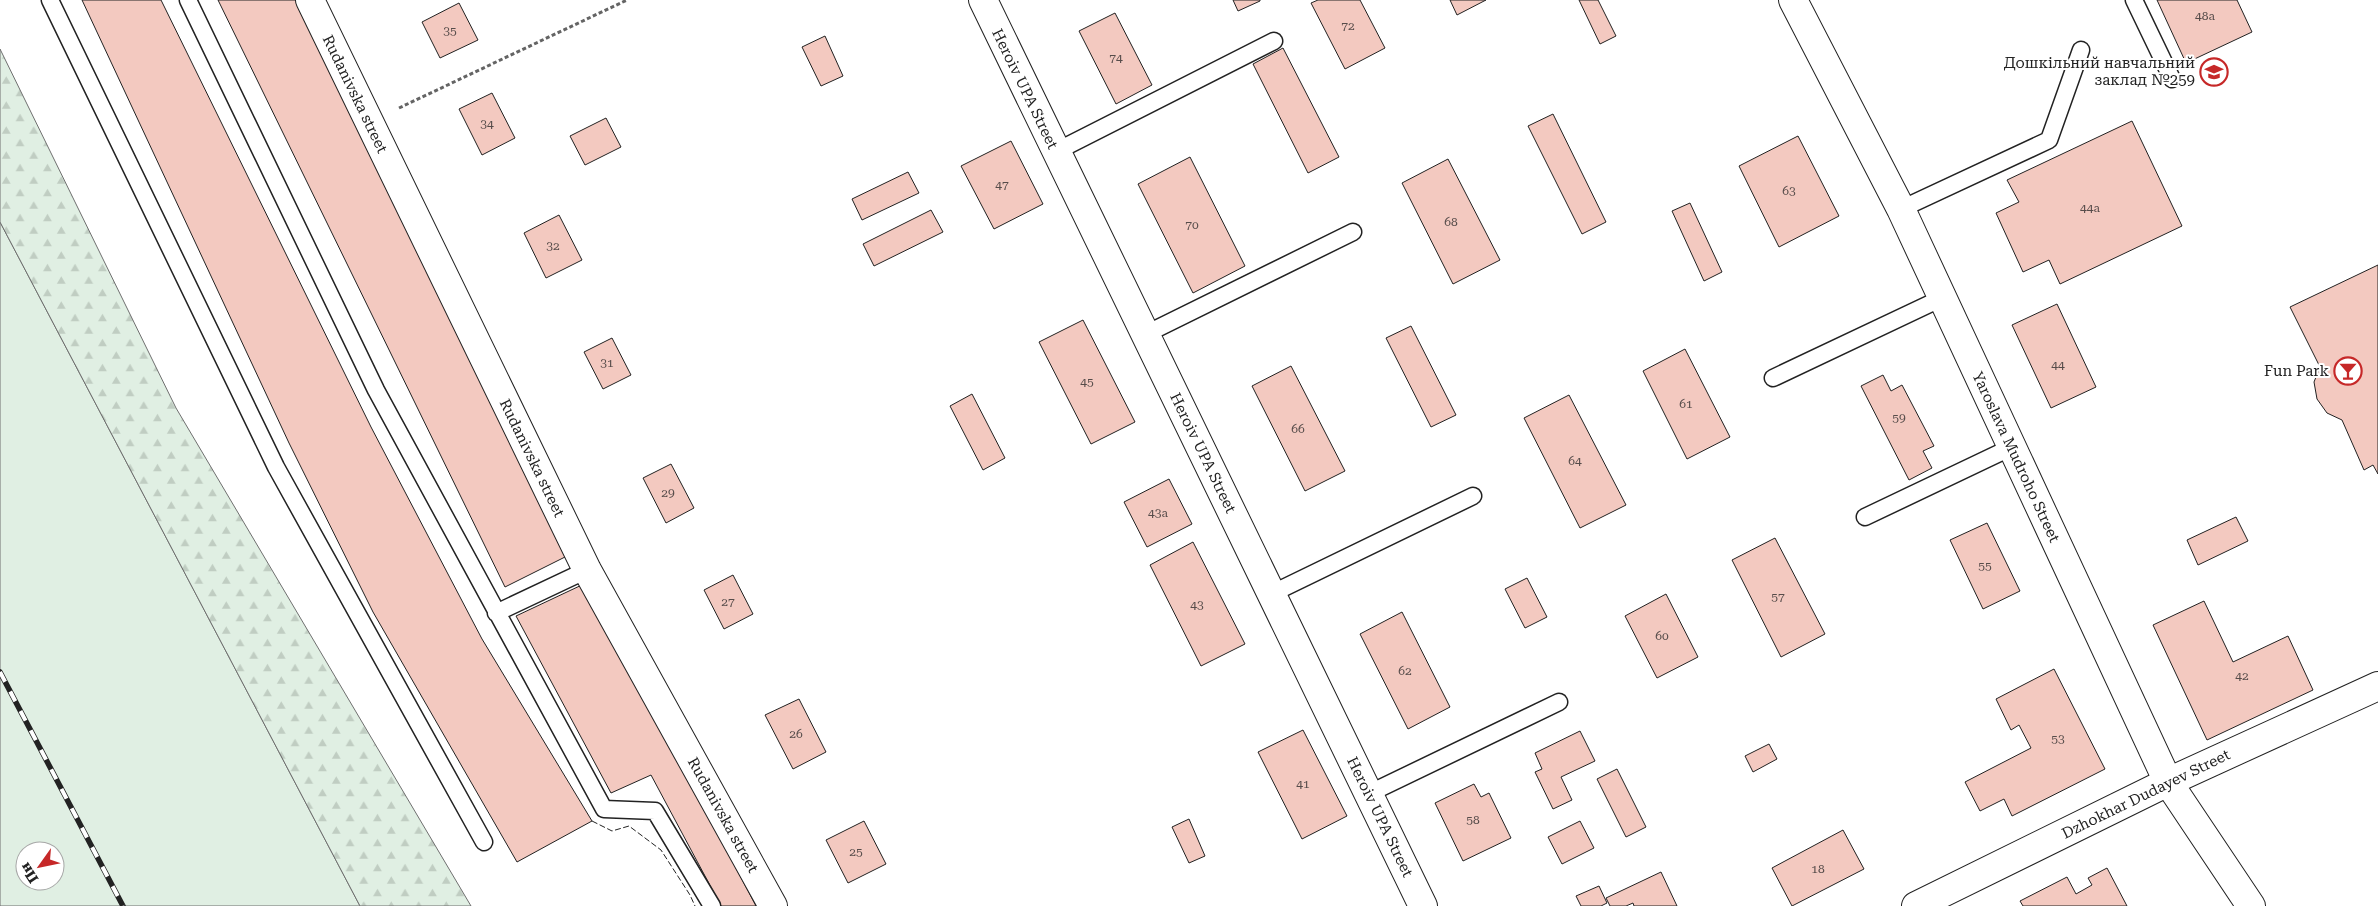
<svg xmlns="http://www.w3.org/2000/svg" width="2378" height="906" font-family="'Roboto Serif',serif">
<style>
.green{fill:#e0efe3;stroke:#6f6f6f;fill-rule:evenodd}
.forest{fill:url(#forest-firs);stroke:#6f6f6f}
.building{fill:#f3c9c0;stroke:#222}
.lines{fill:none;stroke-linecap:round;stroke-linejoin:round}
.lane-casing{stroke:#222;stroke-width:19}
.street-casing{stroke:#222;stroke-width:30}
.secondary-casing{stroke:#222;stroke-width:30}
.path{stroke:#646464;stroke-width:3;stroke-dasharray:4 2.5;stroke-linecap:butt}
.lane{stroke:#fff;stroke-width:16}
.street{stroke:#fff;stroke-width:28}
.secondary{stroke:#fff;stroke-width:28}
.rail-casing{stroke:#222;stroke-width:5.5}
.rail{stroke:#fff;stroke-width:4;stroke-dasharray:11;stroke-linecap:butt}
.fence{stroke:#222;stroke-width:1;stroke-dasharray:6 2.5;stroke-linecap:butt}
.labels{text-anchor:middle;stroke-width:4;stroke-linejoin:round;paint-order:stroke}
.number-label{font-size:12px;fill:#564c4a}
.poi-label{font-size:15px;fill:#222;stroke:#fff;text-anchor:end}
.street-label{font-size:15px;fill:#222;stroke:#fff}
</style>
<defs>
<pattern id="forest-firs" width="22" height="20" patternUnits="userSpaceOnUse" patternTransform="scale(1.25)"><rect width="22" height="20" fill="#e0efe3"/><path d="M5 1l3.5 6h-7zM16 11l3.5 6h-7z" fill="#c0cdc2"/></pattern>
</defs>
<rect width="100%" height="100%" fill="#fff"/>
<path class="green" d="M 0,222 L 360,906 L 0,906 ZM 25,851 L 55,851 L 55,881 L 25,881 Z"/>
<path class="forest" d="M 0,49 L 176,408 L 471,906 L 360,906 L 0,222 Z"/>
<path class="building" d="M 82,0 L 161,0 L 371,427 L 482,639 L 592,821 L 517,862 L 373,612 L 289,443 Z
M 218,0 L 297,0 L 573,553 L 505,587 Z
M 1233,0 L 1260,0 L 1260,1 L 1238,11 Z
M 1318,0 L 1360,0 L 1385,48 L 1345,69 L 1311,3 Z
M 1450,0 L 1486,0 L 1457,15 Z
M 1579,0 L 1598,0 L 1616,36 L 1600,44 Z
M 2157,0 L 2237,0 L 2252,32 L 2186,63 Z
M 459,3 L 478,40 L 440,58 L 422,22 Z
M 1115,13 L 1152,85 L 1116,104 L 1079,31 Z
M 825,36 L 843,76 L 821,86 L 802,47 Z
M 1283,48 L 1339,157 L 1308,173 L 1253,64 Z
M 492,93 L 515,138 L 482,155 L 459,109 Z
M 1553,114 L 1606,222 L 1582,234 L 1528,126 Z
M 606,118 L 621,147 L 585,165 L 570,136 Z
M 2132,121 L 2182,226 L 2060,284 L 2049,260 L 2023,272 L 1996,213 L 2019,202 L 2007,180 Z
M 1798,136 L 1839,216 L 1779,247 L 1739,166 Z
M 1011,141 L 1043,204 L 994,229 L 961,166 Z
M 1190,157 L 1245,266 L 1193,293 L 1138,184 Z
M 1448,159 L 1500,260 L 1453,284 L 1402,183 Z
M 908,172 L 919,193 L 862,220 L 852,199 Z
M 1690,203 L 1722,272 L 1704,281 L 1672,211 Z
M 931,210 L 943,232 L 874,266 L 863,244 Z
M 559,215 L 582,260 L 546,278 L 524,233 Z
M 2378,265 L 2378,474 L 2373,465 L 2364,470 L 2342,420 L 2327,413 L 2317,399 L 2314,382 L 2320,367 L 2290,307 Z
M 2057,304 L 2096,387 L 2051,408 L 2012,325 Z
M 1083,320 L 1135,422 L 1091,444 L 1039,342 Z
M 1411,326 L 1456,415 L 1431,427 L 1386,338 Z
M 612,338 L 631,375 L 603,389 L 584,352 Z
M 1685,349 L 1730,437 L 1687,459 L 1643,371 Z
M 1291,366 L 1345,471 L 1305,491 L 1252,386 Z
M 1883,375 L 1891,391 L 1902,385 L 1934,446 L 1923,451 L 1932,468 L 1909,480 L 1861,386 Z
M 972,394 L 1005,458 L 983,470 L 950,406 Z
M 1569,395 L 1626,505 L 1580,528 L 1524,418 Z
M 671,464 L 694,508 L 666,523 L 643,478 Z
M 1169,479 L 1192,524 L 1147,547 L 1124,502 Z
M 2236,517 L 2248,541 L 2198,565 L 2187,540 Z
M 1987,523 L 2020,591 L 1983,609 L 1950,540 Z
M 1775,538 L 1825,634 L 1781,657 L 1732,560 Z
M 1193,542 L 1245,644 L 1201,666 L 1150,565 Z
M 733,575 L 753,614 L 724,629 L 704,590 Z
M 1527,578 L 1547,617 L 1525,628 L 1505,589 Z
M 586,583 L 756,906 L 721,906 L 651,775 L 611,793 L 516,616 Z
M 1666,594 L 1698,657 L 1657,678 L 1625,616 Z
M 2204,601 L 2233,662 L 2288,636 L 2313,690 L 2207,740 L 2153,625 Z
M 1402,612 L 1450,707 L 1408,729 L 1360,634 Z
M 2054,669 L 2105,769 L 2012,816 L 2004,799 L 1980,811 L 1965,782 L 2031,748 L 2019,725 L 2011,730 L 1996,699 Z
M 799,699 L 826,752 L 793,769 L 765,715 Z
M 1303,730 L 1347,816 L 1302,839 L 1258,752 Z
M 1580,731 L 1595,761 L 1561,777 L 1572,800 L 1553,809 L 1535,772 L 1542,769 L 1535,753 Z
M 1769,744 L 1777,759 L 1753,772 L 1745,756 Z
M 1617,769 L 1646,827 L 1626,837 L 1597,779 Z
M 1474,784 L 1481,797 L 1489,793 L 1511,838 L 1463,861 L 1435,803 Z
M 1189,819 L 1205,856 L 1189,863 L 1172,827 Z
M 864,821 L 886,864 L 848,883 L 826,840 Z
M 1580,821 L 1594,848 L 1562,864 L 1548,837 Z
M 1843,830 L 1864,869 L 1792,906 L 1772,868 Z
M 2107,868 L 2127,906 L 2023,906 L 2020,901 L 2067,877 L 2076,894 L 2092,885 L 2088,878 Z
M 1661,872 L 1677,906 L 1634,906 L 1633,903 L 1626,906 L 1610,906 L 1606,898 Z
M 1599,886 L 1607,903 L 1601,906 L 1581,906 L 1576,896 Z"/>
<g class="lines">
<g class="lane-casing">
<path id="lane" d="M 50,0 L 276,467 L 484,842
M 188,0 L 376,390 L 604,809 L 655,811 L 712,906
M 2134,0 L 2172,79
M 1055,152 L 1274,41
M 1901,209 L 2049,140 L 2081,50
M 1146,334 L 1353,232
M 1773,378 L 1942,298
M 1865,517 L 2012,447
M 1271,594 L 1473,496
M 496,613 L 587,570
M 1368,794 L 1559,702"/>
</g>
<g class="street-casing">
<path id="street" d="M 310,0 L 587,570 L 773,906
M 983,0 L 1423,906
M 1916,906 L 2168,782"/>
</g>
<g class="secondary-casing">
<path id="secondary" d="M 1793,0 L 1901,209 L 2168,782 L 2251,906
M 2168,782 L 2378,686"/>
</g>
<path class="path" d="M 399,108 L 627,0"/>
<use href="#lane" class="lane"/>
<use href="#street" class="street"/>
<use href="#secondary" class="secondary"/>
<g class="rail-casing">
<path id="rail" d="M 0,672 L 123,906"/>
</g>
<use href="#rail" class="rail"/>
<path class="fence" d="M 592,821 L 612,831 L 629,826 L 661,850 L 690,895 L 695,906"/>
</g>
<defs>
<g id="school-ring" transform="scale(1.4375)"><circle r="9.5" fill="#fff" stroke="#c62828" stroke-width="1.5"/><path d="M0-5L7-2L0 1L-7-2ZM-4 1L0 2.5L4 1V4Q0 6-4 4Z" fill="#c62828"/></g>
<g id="bar-ring" transform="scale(1.4375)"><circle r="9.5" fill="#fff" stroke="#c62828" stroke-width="1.5"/><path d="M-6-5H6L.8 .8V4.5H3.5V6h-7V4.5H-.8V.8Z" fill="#c62828"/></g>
</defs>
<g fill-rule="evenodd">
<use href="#school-ring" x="2214" y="72"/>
<use href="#bar-ring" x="2348" y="371"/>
</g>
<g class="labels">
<g class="number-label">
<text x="2205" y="20">48а</text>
<text x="1348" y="30">72</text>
<text x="450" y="35">35</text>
<text x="1116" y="62">74</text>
<text x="487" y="128">34</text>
<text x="1002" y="189">47</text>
<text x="1789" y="195">63</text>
<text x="2090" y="212">44а</text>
<text x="1451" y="226">68</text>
<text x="1192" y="229">70</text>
<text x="553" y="250">32</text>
<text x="607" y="367">31</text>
<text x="2058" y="369">44</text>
<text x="1087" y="386">45</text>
<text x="1686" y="408">61</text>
<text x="1899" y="422">59</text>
<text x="1298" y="433">66</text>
<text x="1575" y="465">64</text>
<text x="668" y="497">29</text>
<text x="1158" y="517">43а</text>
<text x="1985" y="570">55</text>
<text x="1778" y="601">57</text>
<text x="728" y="606">27</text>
<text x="1197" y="609">43</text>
<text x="1662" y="640">60</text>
<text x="1405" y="675">62</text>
<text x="2242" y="680">42</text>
<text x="796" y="738">26</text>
<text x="2058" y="743">53</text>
<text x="1303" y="788">41</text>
<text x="1473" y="824">58</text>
<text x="856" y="856">25</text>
<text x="1818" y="873">18</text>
</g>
<g class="poi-label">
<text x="2195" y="68">Дошкільний навчальний<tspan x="2195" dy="17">заклад №259</tspan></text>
<text x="2329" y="376">Fun Park</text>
</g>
<g class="street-label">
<text transform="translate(1025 89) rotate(64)" y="5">Heroiv UPA Street</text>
<text transform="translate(355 94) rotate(64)" y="5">Rudanivska street</text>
<text transform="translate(1203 453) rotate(64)" y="5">Heroiv UPA Street</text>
<text transform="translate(2016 457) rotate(65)" y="5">Yaroslava Mudroho Street</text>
<text transform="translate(532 458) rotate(64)" y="5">Rudanivska street</text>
<text transform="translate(2146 794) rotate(-26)" y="5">Dzhokhar Dudayev Street</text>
<text transform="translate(723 815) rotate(61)" y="5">Rudanivska street</text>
<text transform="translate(1380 817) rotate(64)" y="5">Heroiv UPA Street</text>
</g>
</g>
<g transform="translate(40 866) rotate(237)"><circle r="24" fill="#ffffff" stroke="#a7a7a7"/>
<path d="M0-4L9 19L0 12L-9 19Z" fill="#c62828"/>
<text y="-8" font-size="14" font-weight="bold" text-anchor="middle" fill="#222222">Пн</text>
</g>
</svg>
